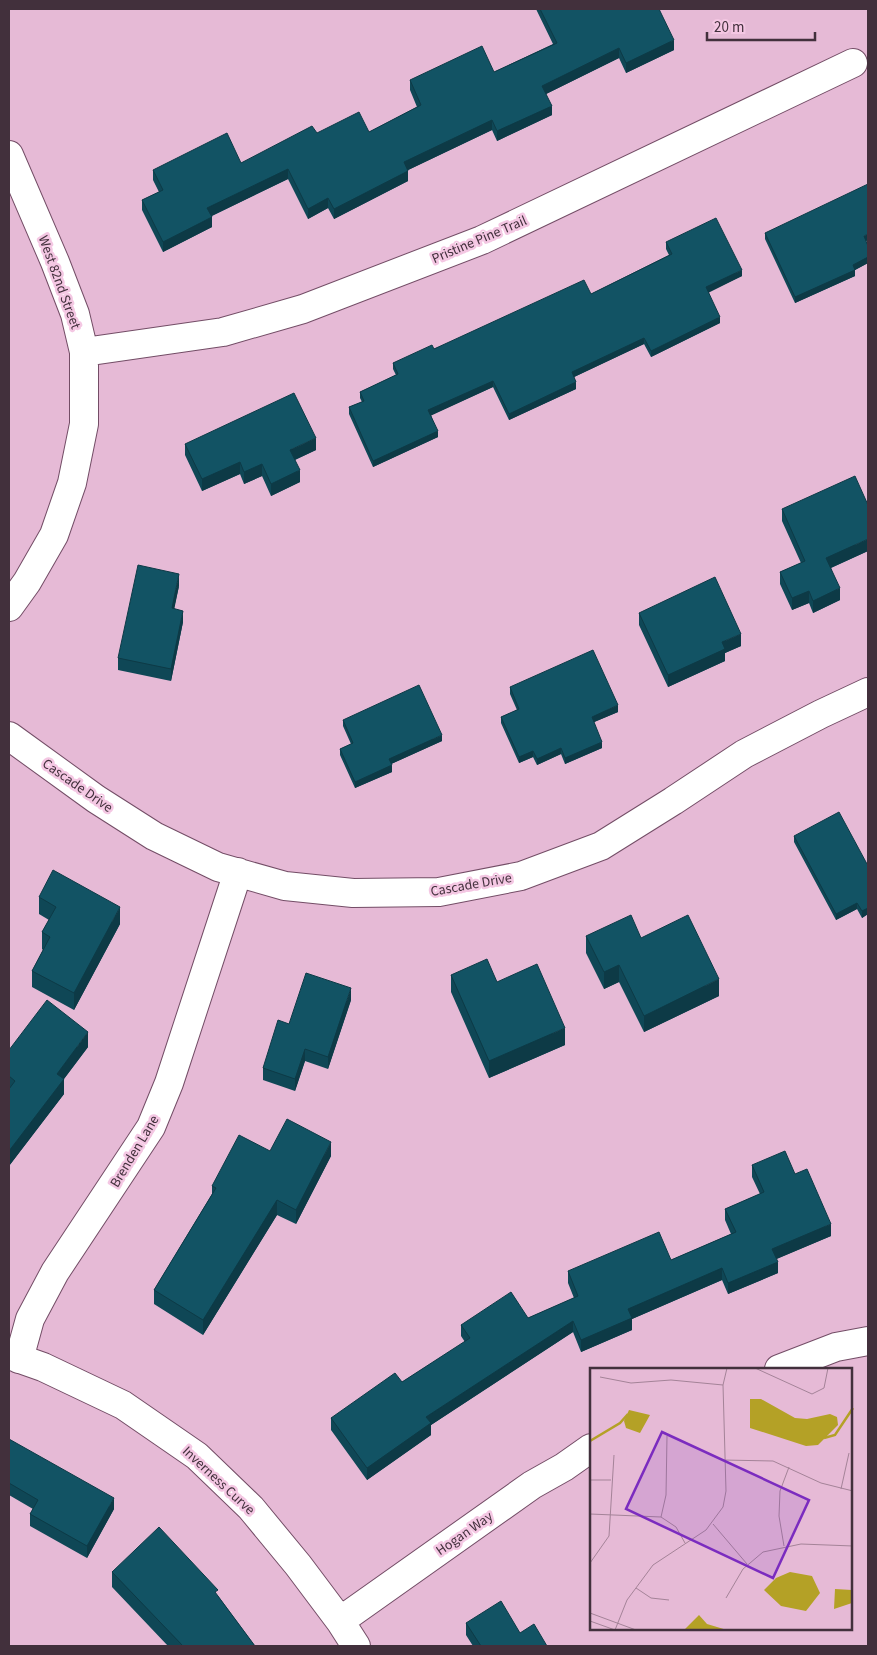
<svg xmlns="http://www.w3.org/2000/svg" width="877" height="1655" font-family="'Source Sans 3',sans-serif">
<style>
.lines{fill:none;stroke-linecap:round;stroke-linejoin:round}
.minor-casing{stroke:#734d66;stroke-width:30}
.minor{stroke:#fff;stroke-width:28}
.wall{fill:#0f4756}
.shaded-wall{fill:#0d3a46}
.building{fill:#125364;stroke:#0d3a46}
.labels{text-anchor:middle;stroke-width:5;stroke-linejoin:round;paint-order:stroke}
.street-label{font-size:14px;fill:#42303c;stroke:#f4c7e3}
.inset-river{fill:none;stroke:#b4a126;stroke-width:2.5}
.inset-road{fill:none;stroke:#a48398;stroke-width:1}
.view{fill:#7b2cbf;fill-opacity:0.15;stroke:#7b2cbf;stroke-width:2.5}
.inset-edge{fill:none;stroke:#42303c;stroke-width:2.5}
</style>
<rect width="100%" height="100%" fill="#e6bad6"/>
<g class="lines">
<g class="minor-casing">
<path id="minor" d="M 9,155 L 55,262 L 75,314 L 84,352 L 84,424 L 72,483 L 54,535 L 27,582 L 9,607
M 84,352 L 223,332 L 303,309 L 482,240 L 853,63
M 9,736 L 96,799 L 154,836 L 218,867 L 285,886 L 353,893 L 439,892 L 521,876 L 601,846 L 673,801 L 744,754 L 821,714 L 868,692
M 9,1355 L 43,1367 L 123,1405 L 197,1456 L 251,1508 L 298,1565 L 340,1621 L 356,1646
M 19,1359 L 30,1319 L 55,1272 L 151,1127 L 169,1083 L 238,872
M 779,1369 L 836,1347 L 868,1341
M 340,1621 L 532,1485 L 564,1467 L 591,1448"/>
</g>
<use href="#minor" class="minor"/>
</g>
<path class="wall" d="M 536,9 L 659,9 L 674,50 L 626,73 L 619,58 L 546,94 L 552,115 L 497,141 L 492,130 L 408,170 L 408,181 L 334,219 L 328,208 L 308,219 L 288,179 L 212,216 L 212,227 L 163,252 L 142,210 L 142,200 L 159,192 L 153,180 L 153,170 L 241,163 L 317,133 L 369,132 L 417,107 L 410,90 L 410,80 L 494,72 L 553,44 Z
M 765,233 L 868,240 L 866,241 L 868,246 L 868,263 L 855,270 L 855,276 L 795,303 L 765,239 Z
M 666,242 L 742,276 L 708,292 L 720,323 L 651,357 L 644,344 L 574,377 L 576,389 L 509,420 L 493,387 L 431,415 L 438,437 L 373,467 L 349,414 L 349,407 L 362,402 L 360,398 L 360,392 L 396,375 L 393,369 L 393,363 L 591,294 L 669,255 L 666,249 Z
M 185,444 L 316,450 L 295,460 L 300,482 L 271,496 L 262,476 L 244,484 L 240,474 L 202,491 L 185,455 Z
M 782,509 L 868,551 L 831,568 L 840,600 L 813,613 L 809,603 L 792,610 L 780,584 L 780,572 L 801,563 L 782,521 Z
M 179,586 L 174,608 L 183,622 L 171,681 L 118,670 L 118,658 Z
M 639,613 L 741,646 L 725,653 L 725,661 L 668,687 L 639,625 Z
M 510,687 L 618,712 L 594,722 L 602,748 L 565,764 L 561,754 L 537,765 L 533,757 L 519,763 L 501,723 L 501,717 L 517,710 L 510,694 Z
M 343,720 L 442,741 L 391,764 L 392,772 L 355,788 L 340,755 L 340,749 L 351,744 L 343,726 Z
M 794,836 L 867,864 L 868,863 L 868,914 L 862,918 L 857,909 L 836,920 L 794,842 Z
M 39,897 L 120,924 L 74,1010 L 32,987 L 32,971 L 43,950 L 42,949 L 42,932 L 49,920 L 39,914 Z
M 586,936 L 641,938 L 719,996 L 644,1032 L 619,982 L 604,989 L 586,953 Z
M 451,975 L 497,982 L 565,1045 L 489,1078 L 451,992 Z
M 351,1000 L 328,1069 L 305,1061 L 295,1091 L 263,1080 L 263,1068 L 289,1024 Z
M 88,1047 L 64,1079 L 64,1094 L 9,1166 L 9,1050 Z
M 270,1151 L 331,1156 L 296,1224 L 277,1215 L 203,1335 L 154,1304 L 154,1290 L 212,1194 L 212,1186 Z
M 752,1165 L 795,1174 L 831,1236 L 776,1259 L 778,1273 L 728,1294 L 722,1280 L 632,1319 L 632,1330 L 581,1352 L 573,1332 L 431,1425 L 431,1435 L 367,1480 L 331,1430 L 331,1418 L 402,1382 L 465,1342 L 461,1336 L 461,1325 L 528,1318 L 574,1298 L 568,1283 L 568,1271 L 671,1260 L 731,1234 L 725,1220 L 725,1209 L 760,1194 L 752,1177 Z
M 9,1439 L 114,1509 L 87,1558 L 30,1526 L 30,1514 L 33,1509 L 9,1495 Z
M 112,1572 L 218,1596 L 255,1646 L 168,1646 L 112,1587 Z
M 466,1623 L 520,1633 L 547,1646 L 473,1646 L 466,1635 Z"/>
<path class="shaded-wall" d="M 674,40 L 674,50 L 626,73 L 626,63 Z
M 619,48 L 619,58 L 542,96 L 542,86 Z
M 552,106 L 552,115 L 497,141 L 497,131 Z
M 492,120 L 492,130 L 404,172 L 404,162 Z
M 288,169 L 288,179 L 207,218 L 207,208 Z
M 408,171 L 408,181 L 334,219 L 334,209 Z
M 328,198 L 328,208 L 308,219 L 308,209 Z
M 212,217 L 212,227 L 163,252 L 163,242 Z
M 868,234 L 868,240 L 864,242 L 864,236 Z
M 868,257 L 868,263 L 855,270 L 855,276 L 795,303 L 795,297 L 853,265 Z
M 742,270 L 742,276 L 706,294 L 706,287 Z
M 720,317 L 720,323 L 651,357 L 651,351 Z
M 644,338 L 644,344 L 572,378 L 572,372 Z
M 493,381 L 493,387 L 428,417 L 428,410 Z
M 576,382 L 576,389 L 509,420 L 509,414 Z
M 438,431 L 438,437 L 373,467 L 373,461 Z
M 316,438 L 316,450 L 290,462 L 290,450 Z
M 240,462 L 240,474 L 202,491 L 202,479 Z
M 262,464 L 262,476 L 244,484 L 244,472 Z
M 300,470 L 300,482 L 271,496 L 271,484 Z
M 868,539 L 868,551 L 826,570 L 826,558 Z
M 179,574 L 179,586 L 172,620 L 172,608 Z
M 840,588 L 840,600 L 813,613 L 813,601 Z
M 809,591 L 809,603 L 792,610 L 792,598 Z
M 183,611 L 183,622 L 171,681 L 171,669 Z
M 741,634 L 741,646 L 725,653 L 725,661 L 668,687 L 668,675 L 722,642 Z
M 618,705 L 618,712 L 592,723 L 592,717 Z
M 442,735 L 442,741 L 389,765 L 389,759 Z
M 602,742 L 602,748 L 565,764 L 565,758 Z
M 561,748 L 561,754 L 537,765 L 537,759 Z
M 533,751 L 533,757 L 519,763 L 519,757 Z
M 392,765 L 392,772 L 355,788 L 355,782 Z
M 857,903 L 857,909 L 836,920 L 836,914 Z
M 120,907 L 120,924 L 74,1010 L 74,993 Z
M 868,908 L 868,914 L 862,918 L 862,911 Z
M 619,965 L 619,982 L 604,989 L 604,972 Z
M 719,979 L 719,996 L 644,1032 L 644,1016 Z
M 351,988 L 351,1000 L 328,1069 L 328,1057 Z
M 565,1028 L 565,1045 L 489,1078 L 489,1061 Z
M 88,1032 L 88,1047 L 57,1088 L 57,1074 Z
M 305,1049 L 305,1061 L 295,1091 L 295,1079 Z
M 64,1079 L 64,1094 L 9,1166 L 9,1151 Z
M 331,1142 L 331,1156 L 296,1224 L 296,1210 Z
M 277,1200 L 277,1215 L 203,1335 L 203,1320 Z
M 831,1224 L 831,1236 L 772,1261 L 772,1249 Z
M 778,1262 L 778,1273 L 728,1294 L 728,1283 Z
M 722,1268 L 722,1280 L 632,1319 L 632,1330 L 581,1352 L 581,1340 L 628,1309 Z
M 573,1321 L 573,1332 L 431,1425 L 431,1435 L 367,1480 L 367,1468 L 426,1417 Z
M 114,1498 L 114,1509 L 87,1558 L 87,1546 Z"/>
<path class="building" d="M 540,9 L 659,9 L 674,40 L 626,63 L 619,48 L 542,86 L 552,106 L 497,131 L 492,120 L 404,162 L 408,171 L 334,209 L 328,198 L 308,209 L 288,169 L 207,208 L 212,217 L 163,242 L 142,200 L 163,190 L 153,170 L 227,133 L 241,163 L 312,126 L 317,133 L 359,112 L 369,132 L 421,105 L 410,80 L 482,46 L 494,72 L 557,43 Z
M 868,184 L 868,234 L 864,236 L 868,246 L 868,257 L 853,265 L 855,270 L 795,297 L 765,233 Z
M 716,218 L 742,270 L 706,287 L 720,317 L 651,351 L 644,338 L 572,372 L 576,382 L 509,414 L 493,381 L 428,410 L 438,431 L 373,461 L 349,407 L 364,401 L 360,392 L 398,374 L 393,363 L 432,345 L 434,349 L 584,280 L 591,294 L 672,254 L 666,242 Z
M 294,393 L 316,438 L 290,450 L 300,470 L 271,484 L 262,464 L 244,472 L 240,462 L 202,479 L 185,444 Z
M 855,476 L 868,505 L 868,539 L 826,558 L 840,588 L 813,601 L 809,591 L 792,598 L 780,572 L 805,561 L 782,509 Z
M 138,565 L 179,574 L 172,608 L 183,611 L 171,669 L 118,658 Z
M 715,577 L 741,634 L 722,642 L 725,649 L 668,675 L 639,613 Z
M 593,650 L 618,705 L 592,717 L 602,742 L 565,758 L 561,748 L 537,759 L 533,751 L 519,757 L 501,717 L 519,709 L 510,687 Z
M 419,685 L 442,735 L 389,759 L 392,765 L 355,782 L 340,749 L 353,743 L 343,720 Z
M 839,812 L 867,864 L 868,863 L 868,908 L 862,911 L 857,903 L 836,914 L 794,836 Z
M 53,870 L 120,907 L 74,993 L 32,971 L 50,937 L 42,932 L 56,907 L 39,897 Z
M 631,915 L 641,938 L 688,915 L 719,979 L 644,1016 L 619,965 L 604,972 L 586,936 Z
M 487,959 L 497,982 L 537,964 L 565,1028 L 489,1061 L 451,975 Z
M 306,973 L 351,988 L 328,1057 L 305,1049 L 295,1079 L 263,1068 L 278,1020 L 289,1024 Z
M 47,1000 L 88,1032 L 57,1074 L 64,1079 L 9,1151 L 9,1089 L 15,1081 L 9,1076 L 9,1050 Z
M 287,1119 L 331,1142 L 296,1210 L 277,1200 L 203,1320 L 154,1290 L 216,1188 L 212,1186 L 239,1135 L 270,1151 Z
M 785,1151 L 795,1174 L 807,1169 L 831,1224 L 772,1249 L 778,1262 L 728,1283 L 722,1268 L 628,1309 L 632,1318 L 581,1340 L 573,1321 L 426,1417 L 431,1423 L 367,1468 L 331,1418 L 395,1373 L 402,1382 L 470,1338 L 461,1325 L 511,1292 L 528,1318 L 578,1296 L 568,1271 L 659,1232 L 671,1260 L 736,1232 L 725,1209 L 764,1192 L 752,1165 Z
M 9,1439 L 114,1498 L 87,1546 L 30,1514 L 38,1500 L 9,1483 Z
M 159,1527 L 218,1590 L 215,1592 L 255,1646 L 183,1646 L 112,1572 Z
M 501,1601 L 520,1633 L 534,1624 L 547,1646 L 481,1646 L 466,1623 Z"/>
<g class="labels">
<g class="street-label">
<text transform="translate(479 239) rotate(-23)" y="5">Pristine Pine Trail</text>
<text transform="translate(60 282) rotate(70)" y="5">West 82nd Street</text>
<text transform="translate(78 785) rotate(35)" y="5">Cascade Drive</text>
<text transform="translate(471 884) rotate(-10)" y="5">Cascade Drive</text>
<text transform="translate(134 1151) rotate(-59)" y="5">Brenden Lane</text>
<text transform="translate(219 1480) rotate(43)" y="5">Inverness Curve</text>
<text transform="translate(464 1533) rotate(-35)" y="5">Hogan Way</text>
</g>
</g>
<g transform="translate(590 1368)">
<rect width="262" height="262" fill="#e6bad6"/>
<path d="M 160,31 L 171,31 L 205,50 L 217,51 L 240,46 L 247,49 L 248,57 L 228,77 L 216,78 L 160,60 ZM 39,42 L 60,47 L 50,65 L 36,60 L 34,53 ZM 200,204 L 222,208 L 230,225 L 216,243 L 191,238 L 174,222 L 186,210 ZM 245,221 L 262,222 L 262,235 L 244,241 ZM 109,247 L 117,256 L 137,262 L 94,262 Z" fill="#b4a126"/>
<path class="inset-river" d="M 234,70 L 245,67 L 263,40M 0,73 L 30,55 L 38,46"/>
<path class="inset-road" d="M 165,0 L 222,26 L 234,20 L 238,0M 10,9 L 41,15 L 81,12 L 133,17M 133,92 L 183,93 L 231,115 L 263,123M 0,112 L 21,112M 251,121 L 259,85M 0,146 L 71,149 L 86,159 L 95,175M 71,149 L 76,127 L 77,68M 123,156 L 157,196M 194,178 L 189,148 L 190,123 L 199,99M 0,195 L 19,168 L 24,87M 46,220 L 61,230 L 79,232M 136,230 L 153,201 L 173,184 L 211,176 L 263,178M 0,245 L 46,262M 0,253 L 25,262M 25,262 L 37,232 L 63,197 L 116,162 L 133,139 L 136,123 L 133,17 L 137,0"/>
<path class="view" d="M 72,64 L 219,132 L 183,210 L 36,141 Z"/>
<rect width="262" height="262" class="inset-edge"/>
</g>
<rect width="877" height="1655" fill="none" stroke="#42303c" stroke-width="20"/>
<path d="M707 32v8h108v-8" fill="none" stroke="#42303c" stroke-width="2.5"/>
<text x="714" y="32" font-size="15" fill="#42303c" stroke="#f4c7e3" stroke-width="4" paint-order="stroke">20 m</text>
</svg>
